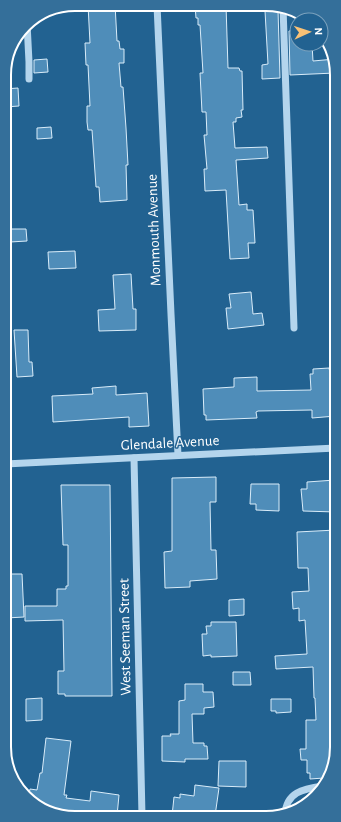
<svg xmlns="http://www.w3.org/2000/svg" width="341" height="822" font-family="'Alegreya Sans',sans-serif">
	<rect width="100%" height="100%" fill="#226291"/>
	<g fill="#4f8db9" stroke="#d9ecf9">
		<path d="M 115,4 L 117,41 L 119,41 L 120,49 L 124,49 L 124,63 L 119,63 L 121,87 L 123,87 L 126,128 L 128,165 L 126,165 L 127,200 L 100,202 L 99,187 L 96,187 L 92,130 L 88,130 L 87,122 L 87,106 L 90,106 L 88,65 L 86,65 L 85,43 L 90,43 L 88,5 Z"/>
		<path d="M 195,5 L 226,5 L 228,68 L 239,68 L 240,71 L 242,71 L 243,110 L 241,110 L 242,117 L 236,118 L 236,122 L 233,122 L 235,148 L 267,147 L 268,158 L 236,160 L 239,205 L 247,204 L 247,210 L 253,210 L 255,243 L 248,243 L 249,258 L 230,259 L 226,190 L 205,191 L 204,169 L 207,169 L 204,135 L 207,135 L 206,112 L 202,112 L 200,73 L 203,73 L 200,25 L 198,25 L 198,18 L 196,18 Z"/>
		<path d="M 278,10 L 280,78 L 262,79 L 262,65 L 268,64 L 265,11 Z"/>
		<path d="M 297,30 L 297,44 L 312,44 L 313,61 L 335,59 L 335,73 L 290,75 L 289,31 Z"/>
		<path d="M 47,59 L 48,72 L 34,73 L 34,60 Z"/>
		<path d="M 18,88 L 19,106 L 5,107 L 4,89 Z"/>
		<path d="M 51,127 L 52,138 L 37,139 L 37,128 Z"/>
		<path d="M 9,229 L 26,229 L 27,241 L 10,242 Z"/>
		<path d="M 75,251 L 76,268 L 49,269 L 48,252 Z"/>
		<path d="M 131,274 L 133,309 L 136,309 L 136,330 L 99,331 L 98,310 L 115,309 L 113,275 Z"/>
		<path d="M 251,292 L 253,314 L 262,313 L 264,325 L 228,329 L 226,308 L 231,308 L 229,294 Z"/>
		<path d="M 14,330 L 28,330 L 29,362 L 32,362 L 33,376 L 17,377 Z"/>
		<path d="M 329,368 L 330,373 L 336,373 L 336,416 L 312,418 L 312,410 L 258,411 L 256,412 L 257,418 L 206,420 L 206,415 L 204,415 L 203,389 L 234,387 L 234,378 L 257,377 L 257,391 L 311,390 L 310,374 L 313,374 L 313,369 Z"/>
		<path d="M 116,386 L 116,395 L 147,393 L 149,426 L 129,427 L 129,417 L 53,422 L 52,396 L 93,394 L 92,388 Z"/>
		<path d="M 216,477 L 216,502 L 210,502 L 211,550 L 216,550 L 217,579 L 190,581 L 190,587 L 165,588 L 164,552 L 172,551 L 172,478 Z"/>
		<path d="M 335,480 L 336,512 L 303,511 L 301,489 L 307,489 L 307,482 Z"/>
		<path d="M 251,484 L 279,484 L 279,511 L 256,510 L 256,504 L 250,504 Z"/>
		<path d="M 61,485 L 110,485 L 112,696 L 65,696 L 65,694 L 58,694 L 58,671 L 64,671 L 63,620 L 25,621 L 25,606 L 57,606 L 57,589 L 66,589 L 66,586 L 68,586 L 68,545 L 63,545 Z"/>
		<path d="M 336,530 L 336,643 L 335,643 L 337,675 L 337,752 L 328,773 L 324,773 L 324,778 L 310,779 L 310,773 L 307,773 L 307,760 L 301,760 L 300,749 L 306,749 L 306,720 L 316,720 L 315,698 L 314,698 L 313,667 L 276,669 L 275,656 L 307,654 L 305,620 L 299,621 L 299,608 L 293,609 L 292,592 L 309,591 L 308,568 L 298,568 L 297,532 Z"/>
		<path d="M 8,574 L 22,574 L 24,617 L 6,618 L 6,606 L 9,606 Z"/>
		<path d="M 244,599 L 244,615 L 229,616 L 229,600 Z"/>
		<path d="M 211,622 L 236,622 L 237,656 L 211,657 L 211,655 L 203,656 L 202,634 L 207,634 L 206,626 L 211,626 Z"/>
		<path d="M 233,672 L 250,672 L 251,685 L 233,685 Z"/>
		<path d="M 185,684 L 203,684 L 203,692 L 213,692 L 214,707 L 204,708 L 204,714 L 192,714 L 193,743 L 204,743 L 204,746 L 207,746 L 208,759 L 185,759 L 185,762 L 162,761 L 162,736 L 171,736 L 170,734 L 179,734 L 179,701 L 185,700 Z"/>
		<path d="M 42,698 L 42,720 L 26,721 L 26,699 Z"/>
		<path d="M 271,699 L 291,699 L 291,712 L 276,713 L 276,711 L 271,711 Z"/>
		<path d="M 46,738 L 71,741 L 64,795 L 67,795 L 66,798 L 90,801 L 91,791 L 119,795 L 117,816 L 84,817 L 62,814 L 61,817 L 28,799 L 30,789 L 37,790 L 40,773 L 42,773 Z"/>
		<path d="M 219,761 L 246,761 L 246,787 L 218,786 Z"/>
		<path d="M 195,785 L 219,788 L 215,816 L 172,816 L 174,797 L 180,798 L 180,794 L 194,796 Z"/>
	</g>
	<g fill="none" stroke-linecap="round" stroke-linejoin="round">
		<g stroke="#b4d5ed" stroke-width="7">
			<path d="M 157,5 L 171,314 L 178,455"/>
			<path d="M 283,7 L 294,328"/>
			<path d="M 27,23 L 29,62 L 29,79"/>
			<path d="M 134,458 L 142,816"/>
			<path d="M 5,464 L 336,448"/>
			<path d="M 285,815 C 286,792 303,789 323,786"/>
		</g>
	</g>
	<g text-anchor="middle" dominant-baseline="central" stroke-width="3" stroke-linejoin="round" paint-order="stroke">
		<g font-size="15" fill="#fff" stroke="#226291">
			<text transform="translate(154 230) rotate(-92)">Monmouth Avenue</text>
			<text transform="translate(170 443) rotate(-3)">Glendale Avenue</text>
			<text transform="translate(125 637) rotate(-91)">West Seeman Street</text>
		</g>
	</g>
	<path d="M0 0H341V822H0ZM75 11H266A64 64 0 0 1 330 75V747A64 64 0 0 1 266 811H75A64 64 0 0 1 11 747V75A64 64 0 0 1 75 11Z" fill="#346f9a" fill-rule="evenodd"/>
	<path fill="none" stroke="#fff" stroke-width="2" d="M75 11H266A64 64 0 0 1 330 75V747A64 64 0 0 1 266 811H75A64 64 0 0 1 11 747V75A64 64 0 0 1 75 11Z"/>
	<g transform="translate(309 32) rotate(87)"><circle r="19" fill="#226291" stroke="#7aa1bd"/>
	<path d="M0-3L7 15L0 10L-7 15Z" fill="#f8c176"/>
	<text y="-6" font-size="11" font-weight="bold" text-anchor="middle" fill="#ffffff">N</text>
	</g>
</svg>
